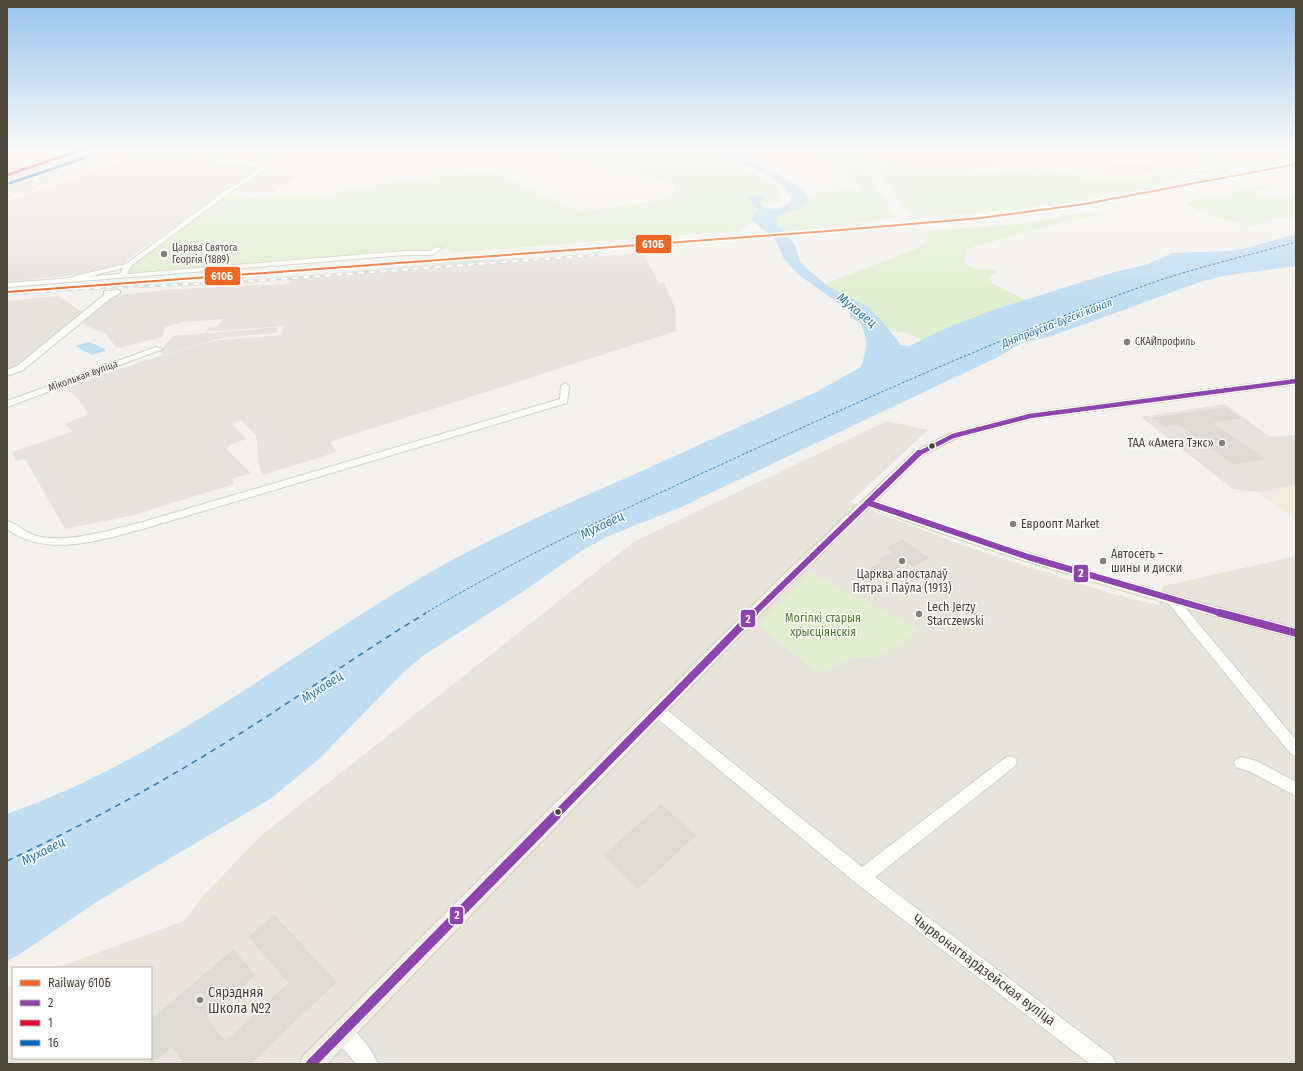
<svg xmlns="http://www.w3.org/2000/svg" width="1303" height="1071" font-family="'Fira Sans Condensed',sans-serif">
	<rect width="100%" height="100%" fill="#f4f2ee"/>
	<g fill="#e7e4dc">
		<path d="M 7,150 L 309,150 L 281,165 L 275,165 L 142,153 L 130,154 L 7,199 Z"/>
		<path d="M 1146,163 L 1166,171 L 1115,175 L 1092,167 Z"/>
		<path d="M 58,296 L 84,313 L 52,339 L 7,301 Z"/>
		<path d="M 887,421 L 928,430 L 850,502 L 970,548 L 1113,594 L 1159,605 L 1163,586 L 1296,556 L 1296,1064 L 7,1064 L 7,987 L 13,984 L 13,1058 L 151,1058 L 151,968 L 57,968 L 184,921 L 205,894 L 263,834 L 635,541 Z"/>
	</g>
	<path fill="#f3ebdf" d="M 1296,485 L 1296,520 L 1258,492 Z"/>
	<g fill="#e6e2de">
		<path d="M 832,150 L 1051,150 L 1057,153 L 1031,156 L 1044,162 L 946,171 L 904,172 L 850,152 Z"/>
		<path d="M 1075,150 L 1179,150 L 1183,153 L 1097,158 Z"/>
		<path d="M 138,155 L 261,167 L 247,176 L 226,186 L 230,187 L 128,259 L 125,263 L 81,274 L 7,282 L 7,201 Z"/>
		<path d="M 258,175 L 295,176 L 274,192 L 234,191 Z"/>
		<path d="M 643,253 L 659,283 L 664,282 L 675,308 L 676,331 L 330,442 L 337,452 L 263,475 L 259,465 L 256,435 L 241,420 L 232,424 L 246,439 L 229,445 L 227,450 L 251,473 L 232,479 L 234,484 L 134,515 L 65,529 L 25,459 L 16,461 L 12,452 L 73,431 L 65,424 L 89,414 L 79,401 L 85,398 L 79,400 L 66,388 L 140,362 L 213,341 L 281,335 L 284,326 L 206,332 L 208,328 L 217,327 L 223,319 L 182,322 L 165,327 L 162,337 L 117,348 L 106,334 L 80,323 L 100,308 L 112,296 L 174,289 L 288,284 L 290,277 L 431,264 L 436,262 L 524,258 L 527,262 Z"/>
		<path d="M 7,301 L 52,339 L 18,365 L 7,370 Z"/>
		<path d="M 1225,404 L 1270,437 L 1296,435 L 1296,485 L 1258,492 L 1233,489 L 1141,417 Z"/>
		<path d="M 766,632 L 817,674 L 852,658 L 874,658 L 980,722 L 975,730 L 1008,750 L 942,803 L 894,765 L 824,827 L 679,717 L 716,676 L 733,665 L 755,637 L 760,639 Z"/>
	</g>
	<path fill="#eae5da" d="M 263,834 L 267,842 L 390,954 L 360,987 L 279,1064 L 7,1064 L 7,987 L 13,984 L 13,1058 L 151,1058 L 151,968 L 57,968 L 184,921 L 205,894 Z"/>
	<g fill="#e1eecf">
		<path d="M 547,150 L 695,150 L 722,158 L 776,186 L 780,192 L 780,202 L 773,204 L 760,202 L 761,194 L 752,196 L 758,211 L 754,214 L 753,221 L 738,231 L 457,252 L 450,252 L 449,249 L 435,249 L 126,274 L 127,269 L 229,193 C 238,193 243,198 251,198 L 329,194 L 413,179 L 490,171 L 581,212 L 660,200 L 670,197 L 675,190 L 674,184 L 667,181 L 617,167 L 584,155 Z"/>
		<path d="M 816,150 L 841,150 L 857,154 L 896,218 C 857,222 821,228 782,232 L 776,223 L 778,216 L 808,197 L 806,193 L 860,190 L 859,185 L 842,177 L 848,170 L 849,166 Z"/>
		<path d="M 1296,153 L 1296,162 L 1208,179 L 1215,174 L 1218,168 L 1275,163 Z"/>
		<path d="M 870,159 L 908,175 L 1039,170 L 1072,173 L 1082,178 L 1123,179 L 1178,174 L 1184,175 L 1158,187 L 1076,201 L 1013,210 L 912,218 Z"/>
		<path d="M 1262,185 L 1273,186 L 1254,193 L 1296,199 L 1296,217 L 1278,217 L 1252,226 L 1226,220 L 1197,210 L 1188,205 L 1188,203 L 1198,200 Z"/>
		<path d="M 1089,212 L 1102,215 L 1066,221 L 966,249 L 964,261 C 970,271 986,269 996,270 L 998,272 L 988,277 L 993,284 L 1027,300 L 968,319 L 923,340 L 906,333 L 891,331 L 868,307 L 825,284 L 918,248 L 928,239 L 927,231 L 1020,224 Z"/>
		<path d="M 810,573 L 920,630 L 874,658 L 852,658 L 817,674 L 759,625 Z"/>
	</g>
	<g fill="#e6e3df">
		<path d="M 1058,154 L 1079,163 L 1064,164 L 1044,155 Z"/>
		<path d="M 278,327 L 276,333 L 221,338 L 163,355 L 160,351 L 173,336 Z"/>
		<path d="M 676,737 L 684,742 L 639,778 L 625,763 L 653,741 L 659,744 Z"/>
	</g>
	<g fill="#c0ddf1">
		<path d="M 695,150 C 699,150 703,149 707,150 C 725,152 815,180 807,203 L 799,209 L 778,216 L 776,223 L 795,245 L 800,261 L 805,267 L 828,286 L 868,307 L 883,322 L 901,345 L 909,346 L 916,343 L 949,327 L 990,311 L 1111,273 L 1148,264 L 1172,253 L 1229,251 L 1247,248 L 1296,234 L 1296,266 L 1223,276 L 1200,282 L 1052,336 L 1022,343 L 998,357 L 679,508 L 606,537 L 583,550 L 521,593 L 424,655 L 405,671 L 319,759 L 270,799 L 98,901 L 20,954 L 7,961 L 7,814 C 161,760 289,654 429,573 C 498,533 572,502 644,470 C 701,444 758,418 816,392 L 861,367 C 867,348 869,341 860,322 L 851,318 L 849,313 L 851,312 L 799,275 L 784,259 L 775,239 L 753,221 L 753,217 L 758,210 L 750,202 L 749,198 L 754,195 L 763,195 L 764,197 L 760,202 L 762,206 C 771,211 784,209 791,201 C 785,172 721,157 695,150 Z"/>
		<path d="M 90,342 L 105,349 L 105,351 L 92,355 L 75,346 Z"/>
	</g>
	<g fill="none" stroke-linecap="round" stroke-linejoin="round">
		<path stroke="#2e7ab2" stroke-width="1" stroke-dasharray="2.5 2" stroke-linecap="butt" d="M 424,614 C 527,552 636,504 744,454 C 878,393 1011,333 1149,284 C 1197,267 1247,256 1296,242"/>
		<path stroke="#2e7ab2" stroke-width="1.5" stroke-dasharray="6 5" stroke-linecap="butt" d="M 7,861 C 88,823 165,781 241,733 C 303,694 363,651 426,613"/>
	</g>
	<g fill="#dedbd6" stroke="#dcd9d4">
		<path d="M 1226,408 L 1240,418 L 1211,422 L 1264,459 L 1233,464 L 1179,424 L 1164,426 L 1153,418 Z"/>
		<path d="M 902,540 L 928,558 L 913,566 L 907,562 L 893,570 L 890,568 L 870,579 L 862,573 L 883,562 L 879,560 L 894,552 L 888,548 Z"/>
		<path d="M 661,805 L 695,835 L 638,889 L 604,855 Z"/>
		<path d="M 274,915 L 336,982 L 250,1064 L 185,1064 L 172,1046 L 151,1064 L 151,1020 L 233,950 L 255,975 L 206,1018 L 225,1042 L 289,983 L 249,937 Z"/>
	</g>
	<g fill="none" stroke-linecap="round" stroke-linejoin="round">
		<g stroke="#d2d0cb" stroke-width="2">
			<g id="minor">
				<path d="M 99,150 L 116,150 L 241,161 L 267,150 L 273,150 L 247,162 L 263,165 L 266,169 L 232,191 L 131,266 L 127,274 L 405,251 L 430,251 L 436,247 L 441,248 L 432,255 L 405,255 L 7,287 L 7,283 L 71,278 L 75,276 L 126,264 L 228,189 L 261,168 L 242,164 ZM 123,268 L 120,274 L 87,277 Z"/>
				<path d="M 1290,150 L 1295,150 L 1276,160 L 1177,174 L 1174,172 L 1275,158 Z"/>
				<path d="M 118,290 L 120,291 L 120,293 L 111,298 L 23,370 L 7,376 L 7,370 L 17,366 L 104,295 L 104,291 Z"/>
				<path d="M 156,347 L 163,349 L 7,407 L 7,401 Z"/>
				<path d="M 565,383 L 569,386 L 567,403 L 153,526 C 108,538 48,560 7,529 L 7,521 C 17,523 25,533 37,536 C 69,544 114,529 146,521 L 560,399 L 561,386 Z"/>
				<path d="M 1173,597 L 1177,598 L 1296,740 L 1296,756 L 1291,754 L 1169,604 L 1167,601 L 1169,598 Z"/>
				<path d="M 657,705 L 662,706 L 862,867 L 1005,758 L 1010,756 L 1015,758 L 1017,762 L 1015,766 L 875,877 L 1113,1057 L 1116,1064 L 1090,1064 L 856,883 L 652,714 L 650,710 L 652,706 Z"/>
				<path d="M 1241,757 L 1257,761 L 1296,782 L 1296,796 L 1249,771 L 1236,767 L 1234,763 L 1236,759 Z"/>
				<path d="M 342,1023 C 358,1030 371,1048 378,1064 L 356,1064 C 349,1054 337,1044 332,1033 L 335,1026 Z"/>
			</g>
		</g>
		<g stroke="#d6cebb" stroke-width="2">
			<g id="major">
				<path d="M 76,150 L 84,150 L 7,177 L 7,173 Z"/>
				<path d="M 1296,378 L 1296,384 L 1030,419 L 957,438 L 923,455 L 876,501 C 1013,552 1154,591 1296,628 L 1296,638 C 1152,600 1009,560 869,507 L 789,585 L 327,1064 L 299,1064 L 303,1056 L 779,579 L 915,451 L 949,434 L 1030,413 Z"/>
			</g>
		</g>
		<use href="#minor" fill="#fdfdfc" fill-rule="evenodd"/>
		<use href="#major" fill="#f2efe6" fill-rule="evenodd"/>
		<g stroke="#dbdbda" stroke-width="2">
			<path id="rail-far1" d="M 1121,195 C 1146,191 1200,188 1213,165 L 1206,150"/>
		</g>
		<g stroke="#dbdbda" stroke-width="3">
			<path id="rail" d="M 7,294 L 114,287 L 227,283 L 597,255"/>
		</g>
		<use href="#rail-far1" stroke="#fff" stroke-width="1.5" stroke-dasharray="4.5" stroke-linecap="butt"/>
		<use href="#rail" stroke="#fff" stroke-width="2" stroke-dasharray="5.5" stroke-linecap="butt"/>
		<g stroke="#fff" stroke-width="7">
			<path id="bus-1-far3" d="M 918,454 L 953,436 L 1030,416 L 1296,381"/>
		</g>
		<g stroke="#fff" stroke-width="9">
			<g id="bus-1-far2">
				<path d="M 869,503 L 1028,557 L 1224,614"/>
				<path d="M 753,614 L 919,453"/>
			</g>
		</g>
		<g stroke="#fff" stroke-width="10">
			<g id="bus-1-far1">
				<path d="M 1220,613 L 1296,633"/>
				<path d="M 555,816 L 754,613"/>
			</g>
		</g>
		<g stroke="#fff" stroke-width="12">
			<path id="bus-1" d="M 311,1064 L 556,815"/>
		</g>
		<g stroke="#fff" stroke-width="4.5">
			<path id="bus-2" d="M 7,175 L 81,150"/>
		</g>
		<g stroke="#fff" stroke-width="4.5">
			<path id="bus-3" d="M 10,183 L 84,158"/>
		</g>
		<use href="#bus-1-far3" stroke="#8e44ad" stroke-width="4.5"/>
		<use href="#bus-1-far2" stroke="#8e44ad" stroke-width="6"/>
		<use href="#bus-1-far1" stroke="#8e44ad" stroke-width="8"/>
		<use href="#bus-1" stroke="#8e44ad" stroke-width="10"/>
		<use href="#bus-2" stroke="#e4002b" stroke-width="3"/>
		<use href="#bus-3" stroke="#0065bd" stroke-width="3"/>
		<g stroke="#fff" stroke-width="3">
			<path id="rail-1" d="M 1296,163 L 1296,165 L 1085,205 L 981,219 L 829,232 L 7,293 L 7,291 L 829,230 L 981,217 L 1085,203 Z"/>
		</g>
		<use href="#rail-1" fill="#f26522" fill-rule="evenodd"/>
	</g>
	<linearGradient id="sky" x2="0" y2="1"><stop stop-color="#98c4ec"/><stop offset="0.5" stop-color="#faf9f7"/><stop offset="1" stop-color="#faf9f7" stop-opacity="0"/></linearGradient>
	<rect width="1303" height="300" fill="url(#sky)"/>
	<g fill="#868178" stroke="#fff" stroke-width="1.5">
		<circle cx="164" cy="254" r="4"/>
		<circle cx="1127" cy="342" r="4"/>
		<circle cx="1222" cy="443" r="4"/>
		<circle cx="1013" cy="524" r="4"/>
		<circle cx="902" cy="561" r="4"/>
		<circle cx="1103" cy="561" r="4"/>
		<circle cx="919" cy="614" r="4"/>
		<circle cx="200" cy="1000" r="4"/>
	</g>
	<g fill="#4b4439" stroke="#fff" stroke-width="1.5">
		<circle cx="932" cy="446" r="3.5"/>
		<circle cx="558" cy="812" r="3.5"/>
	</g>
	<g text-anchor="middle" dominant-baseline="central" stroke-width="3" stroke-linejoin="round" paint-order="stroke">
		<g font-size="10" fill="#4b4439" stroke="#fff" text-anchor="start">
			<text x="172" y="248">Царква Святога<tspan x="172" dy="12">Георгія (1889)</tspan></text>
			<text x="1135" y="342">СКАЙпрофиль</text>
		</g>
		<g font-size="10" fill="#4b4439" stroke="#fff">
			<text transform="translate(83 376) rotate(-20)">Міколькая вуліца</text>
		</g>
		<g font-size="11" font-style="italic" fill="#2e7ab2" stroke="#fff">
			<text transform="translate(1057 323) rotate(-21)">Дняпроўска-Бугскі канал</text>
		</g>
		<g font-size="12" fill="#4b4439" stroke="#fff" text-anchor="start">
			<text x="1214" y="443" text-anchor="end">ТАА «Амега Тэкс»</text>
			<text x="1021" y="524">Евроопт Market</text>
			<text x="1111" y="554">Автосеть –<tspan x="1111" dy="14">шины и диски</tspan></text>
			<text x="902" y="574" text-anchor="middle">Царква апосталаў<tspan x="902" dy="14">Пятра і Паўла (1913)</tspan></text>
			<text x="927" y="607">Lech Jerzy<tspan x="927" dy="14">Starczewski</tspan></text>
		</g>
		<g font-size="12" fill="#4a7f2a" stroke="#fff">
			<text x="823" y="618">Могілкі старыя<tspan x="823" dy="14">хрысціянскія</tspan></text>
		</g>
		<g font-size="13" font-style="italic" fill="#2e7ab2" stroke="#fff">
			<text transform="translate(857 310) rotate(39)">Мухавец</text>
			<text transform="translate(602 525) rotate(-26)">Мухавец</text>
			<text transform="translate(322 687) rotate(-33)">Мухавец</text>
			<text transform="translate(43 851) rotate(-27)">Мухавец</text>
		</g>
		<g font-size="14" fill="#4b4439" stroke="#fff">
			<text transform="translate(984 970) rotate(37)">Чырвонагвардзейская вуліца</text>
		</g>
		<g font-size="14" fill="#4b4439" stroke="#fff" text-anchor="start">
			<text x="208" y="992">Сярэдняя<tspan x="208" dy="16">Школа №2</tspan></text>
		</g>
	</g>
	<g stroke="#fff" stroke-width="1.5">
		<rect x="635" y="234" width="37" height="20" rx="4" fill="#f26522"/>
		<rect x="204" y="266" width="37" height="20" rx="4" fill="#f26522"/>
		<rect x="1073" y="564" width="16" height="19" rx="4" fill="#8e44ad"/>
		<rect x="740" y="609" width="16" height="19" rx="4" fill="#8e44ad"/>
		<rect x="449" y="906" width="15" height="19" rx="4" fill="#8e44ad"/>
	</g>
	<g font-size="11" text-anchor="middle" font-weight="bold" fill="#fff">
		<text x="653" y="248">610Б</text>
		<text x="222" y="280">610Б</text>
		<text x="1081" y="577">2</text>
		<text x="748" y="623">2</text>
		<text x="457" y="919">2</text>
	</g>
	<rect width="1303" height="1071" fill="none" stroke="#4b4439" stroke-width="16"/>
	<rect x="12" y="967" width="140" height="92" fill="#ffffff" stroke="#b7b4b0"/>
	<rect x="20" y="980" width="20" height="6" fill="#f26522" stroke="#b7b4b0"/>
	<text x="48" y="987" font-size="12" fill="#4b4439">Railway 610Б</text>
	<rect x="20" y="1000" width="20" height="6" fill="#8e44ad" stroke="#b7b4b0"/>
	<text x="48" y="1007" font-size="12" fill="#4b4439">2</text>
	<rect x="20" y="1020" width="20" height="6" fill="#e4002b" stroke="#b7b4b0"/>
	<text x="48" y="1027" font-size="12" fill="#4b4439">1</text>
	<rect x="20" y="1040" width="20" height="6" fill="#0065bd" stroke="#b7b4b0"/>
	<text x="48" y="1047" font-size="12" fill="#4b4439">16</text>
</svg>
